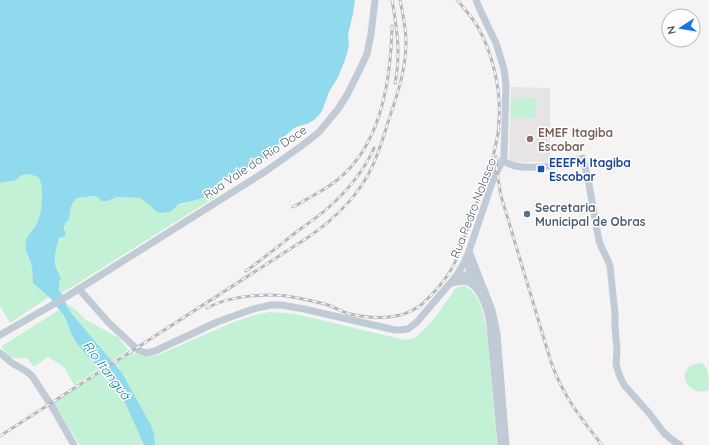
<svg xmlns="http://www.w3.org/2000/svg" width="709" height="445" font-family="Quicksand,sans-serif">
	<rect width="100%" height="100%" fill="#f5f3f3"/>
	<path fill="#e6e4e5" d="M 511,87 L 550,88 L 550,162 L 509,162 Z"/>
	<g fill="#c3f1d5">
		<path d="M 536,98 L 536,118 L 510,117 L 511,99 Z"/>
		<path d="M 27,174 C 31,175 36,174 39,177 C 45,184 42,212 39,220 C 37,224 34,226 32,230 C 31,232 26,251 26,254 C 27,258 31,263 32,268 C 33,273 32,278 33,283 L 49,297 L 10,323 L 0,306 L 0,183 C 6,180 9,182 14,180 C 19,178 22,175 27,174 Z"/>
		<path d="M 213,191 L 217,196 L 62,293 C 56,287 61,282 60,275 C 59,271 55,267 55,263 C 54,255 57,245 59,238 L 66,236 C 64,226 64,225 69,216 C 68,209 72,203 77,198 L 95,196 L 98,197 L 101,201 L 107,201 L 117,197 L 140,198 L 152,207 L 155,211 C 173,216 168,208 181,204 C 185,203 189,203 193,201 C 201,199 207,195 213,191 Z"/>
		<path d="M 461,286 C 479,286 485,319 487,333 L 497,445 L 155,445 L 154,434 L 151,425 L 128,384 L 122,373 L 114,364 L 132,352 C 140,356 149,357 158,355 L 236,321 L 252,316 L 269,312 L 286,313 L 300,315 L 405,340 C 409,339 411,339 414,338 C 428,330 446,302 455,289 Z"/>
		<path d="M 66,303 L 77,311 L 86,320 L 119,338 L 128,350 L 112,361 L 72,314 L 67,307 Z"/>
		<path d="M 59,310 C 66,319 69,330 75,340 C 82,351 92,359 99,369 L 74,385 L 64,367 L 48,357 L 35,366 L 33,366 L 27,358 L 14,358 L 6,355 L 2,346 Z"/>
		<path d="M 701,363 C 709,366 709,380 709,390 C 693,397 677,379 689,367 C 692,364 697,364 701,363 Z"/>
		<path d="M 101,372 C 107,381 115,388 121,396 C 131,409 137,430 144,445 L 80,445 L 53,402 Z"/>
	</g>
	<path fill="#90daee" d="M 0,0 L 355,0 L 353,14 L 348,34 L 349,46 L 345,60 L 338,77 L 329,92 L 322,111 L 318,116 L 314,120 L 309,123 L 294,128 L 284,137 L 276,148 L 271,153 L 257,163 L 233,175 L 225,178 L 218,183 L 213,191 L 202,198 L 193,201 L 179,204 L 170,212 L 160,213 L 155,211 L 152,207 L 140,198 L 117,197 L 107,201 L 101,201 L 98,197 L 95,196 L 77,198 C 69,207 70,209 69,220 L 66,222 L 64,227 L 66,236 L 59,238 C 57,245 54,256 55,264 C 56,269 60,274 61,279 L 59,282 L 59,290 L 63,295 L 67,307 L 72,314 L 122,373 L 151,425 L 154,434 L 155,445 L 144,445 L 129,411 L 122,397 L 109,382 L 94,362 L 88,357 L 76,342 L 72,335 L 64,316 L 49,297 L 33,283 C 32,278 33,273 32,268 C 30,258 24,253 26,242 C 28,232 36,228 38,221 C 41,213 42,205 42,197 C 42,188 43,176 32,175 C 29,174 26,174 23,175 C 20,176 18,179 15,180 C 10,182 5,181 0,183 Z"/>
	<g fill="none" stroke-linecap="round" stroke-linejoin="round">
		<g stroke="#c1cbd6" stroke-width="7">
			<path d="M 503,161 C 507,163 511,165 515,166 C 537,170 561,165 583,158 L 588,179 L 599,241 C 602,250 607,257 610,266 L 615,314 L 615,326 L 617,351 L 616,364 L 619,374 L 622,381 L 625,386 L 649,413 L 664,433 L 671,439 L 680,445"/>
			<path d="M 469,251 L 481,282"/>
			<path d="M 466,258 L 472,279"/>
			<path d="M 457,275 L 471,275 L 479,281 L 483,287 L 492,310 L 497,334 L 506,445"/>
			<path d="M 451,283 C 457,282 465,280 470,283 C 482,289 489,314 490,326 L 501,445"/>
			<path d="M 79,289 L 108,322 L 138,350 L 146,353 L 155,351 L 217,322 L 253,309 L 271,305 L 281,305 L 304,309 L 395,330 L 400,330 L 408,329 L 417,322 L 457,275 L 464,263 L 469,251 L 493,180 L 504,157 L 506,85 L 504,69 L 496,43 L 481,12 L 476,0"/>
			<path d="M 0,335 L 66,297 L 266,171 L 300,147 L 318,133 L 325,125 L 338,109 L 347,95 L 360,69 L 367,54 L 371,34 L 375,0"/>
			<path d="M 0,353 L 12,363 L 26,371 L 32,376 L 53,408 L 74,445"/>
		</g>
		<g stroke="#b5b8bd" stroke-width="3">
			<g id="rail">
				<path d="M 392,0 C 397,28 401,55 395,83"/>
				<path d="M 457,0 C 465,9 473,18 479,29 C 490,50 497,76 499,99 C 500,111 499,122 498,133"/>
				<path d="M 496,157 L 497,173 L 501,196 L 551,362 C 563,396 580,417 602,445"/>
				<path d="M 293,207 C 310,197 330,188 344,174 C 382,139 391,75 392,26"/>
				<path d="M 246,271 C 264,258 281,244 299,230 C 309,223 319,216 328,208 C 347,191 364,171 374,148"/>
				<path d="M 207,308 C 230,295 272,292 298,298 C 308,300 318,302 328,305 C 336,308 342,312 350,314 C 372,319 400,320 418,307 C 425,303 430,296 436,290 C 444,281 451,272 456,260 L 492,162 L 499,129"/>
				<path d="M 0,436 L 307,238 C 335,219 359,196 373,165 C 379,151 384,136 388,122 C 397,96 406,70 406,42 C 406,28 403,14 400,0"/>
			</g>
		</g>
		<use href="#rail" stroke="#fff" stroke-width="1.5" stroke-dasharray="4.5" stroke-linecap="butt"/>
	</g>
	<circle fill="#8d6e63" stroke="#fff" stroke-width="1.5" cx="530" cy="139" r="4"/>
	<rect fill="#1a4fb4" stroke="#fff" stroke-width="1.5" x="537" y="165" width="8" height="8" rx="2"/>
	<circle fill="#5c6f8a" stroke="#fff" stroke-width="1.5" cx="527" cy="214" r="4"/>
	<g text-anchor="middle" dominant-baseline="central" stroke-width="3" stroke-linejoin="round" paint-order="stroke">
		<g font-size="12" font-weight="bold" fill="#785e54" stroke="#fff" text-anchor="start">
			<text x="538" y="132">EMEF Itagiba<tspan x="538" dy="14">Escobar</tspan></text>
		</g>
		<g font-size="12" fill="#4a5661" stroke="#fff">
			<text transform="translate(255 162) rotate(-34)">Rua Vale do Rio Doce</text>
			<text transform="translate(473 208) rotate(-69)">Rua Pedro Nolasco</text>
		</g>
		<g font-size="12" font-weight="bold" fill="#164399" stroke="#fff" text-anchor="start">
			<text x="549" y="162">EEEFM Itagiba<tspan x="549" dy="14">Escobar</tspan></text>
		</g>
		<g font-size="12" font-weight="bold" fill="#4e5e75" stroke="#fff" text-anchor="start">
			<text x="535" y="207">Secretaria<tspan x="535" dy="14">Municipal de Obras</tspan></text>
		</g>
		<g font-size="13" font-style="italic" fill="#0c7c9b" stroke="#fff">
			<text transform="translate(107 370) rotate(53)">Rio Itanguá</text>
		</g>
	</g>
	<g transform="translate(681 28) rotate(258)"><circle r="19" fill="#ffffff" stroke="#b7bbc0"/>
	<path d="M0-3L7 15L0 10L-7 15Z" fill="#1a73e8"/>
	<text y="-6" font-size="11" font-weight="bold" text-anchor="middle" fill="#4a5661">N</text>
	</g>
</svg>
